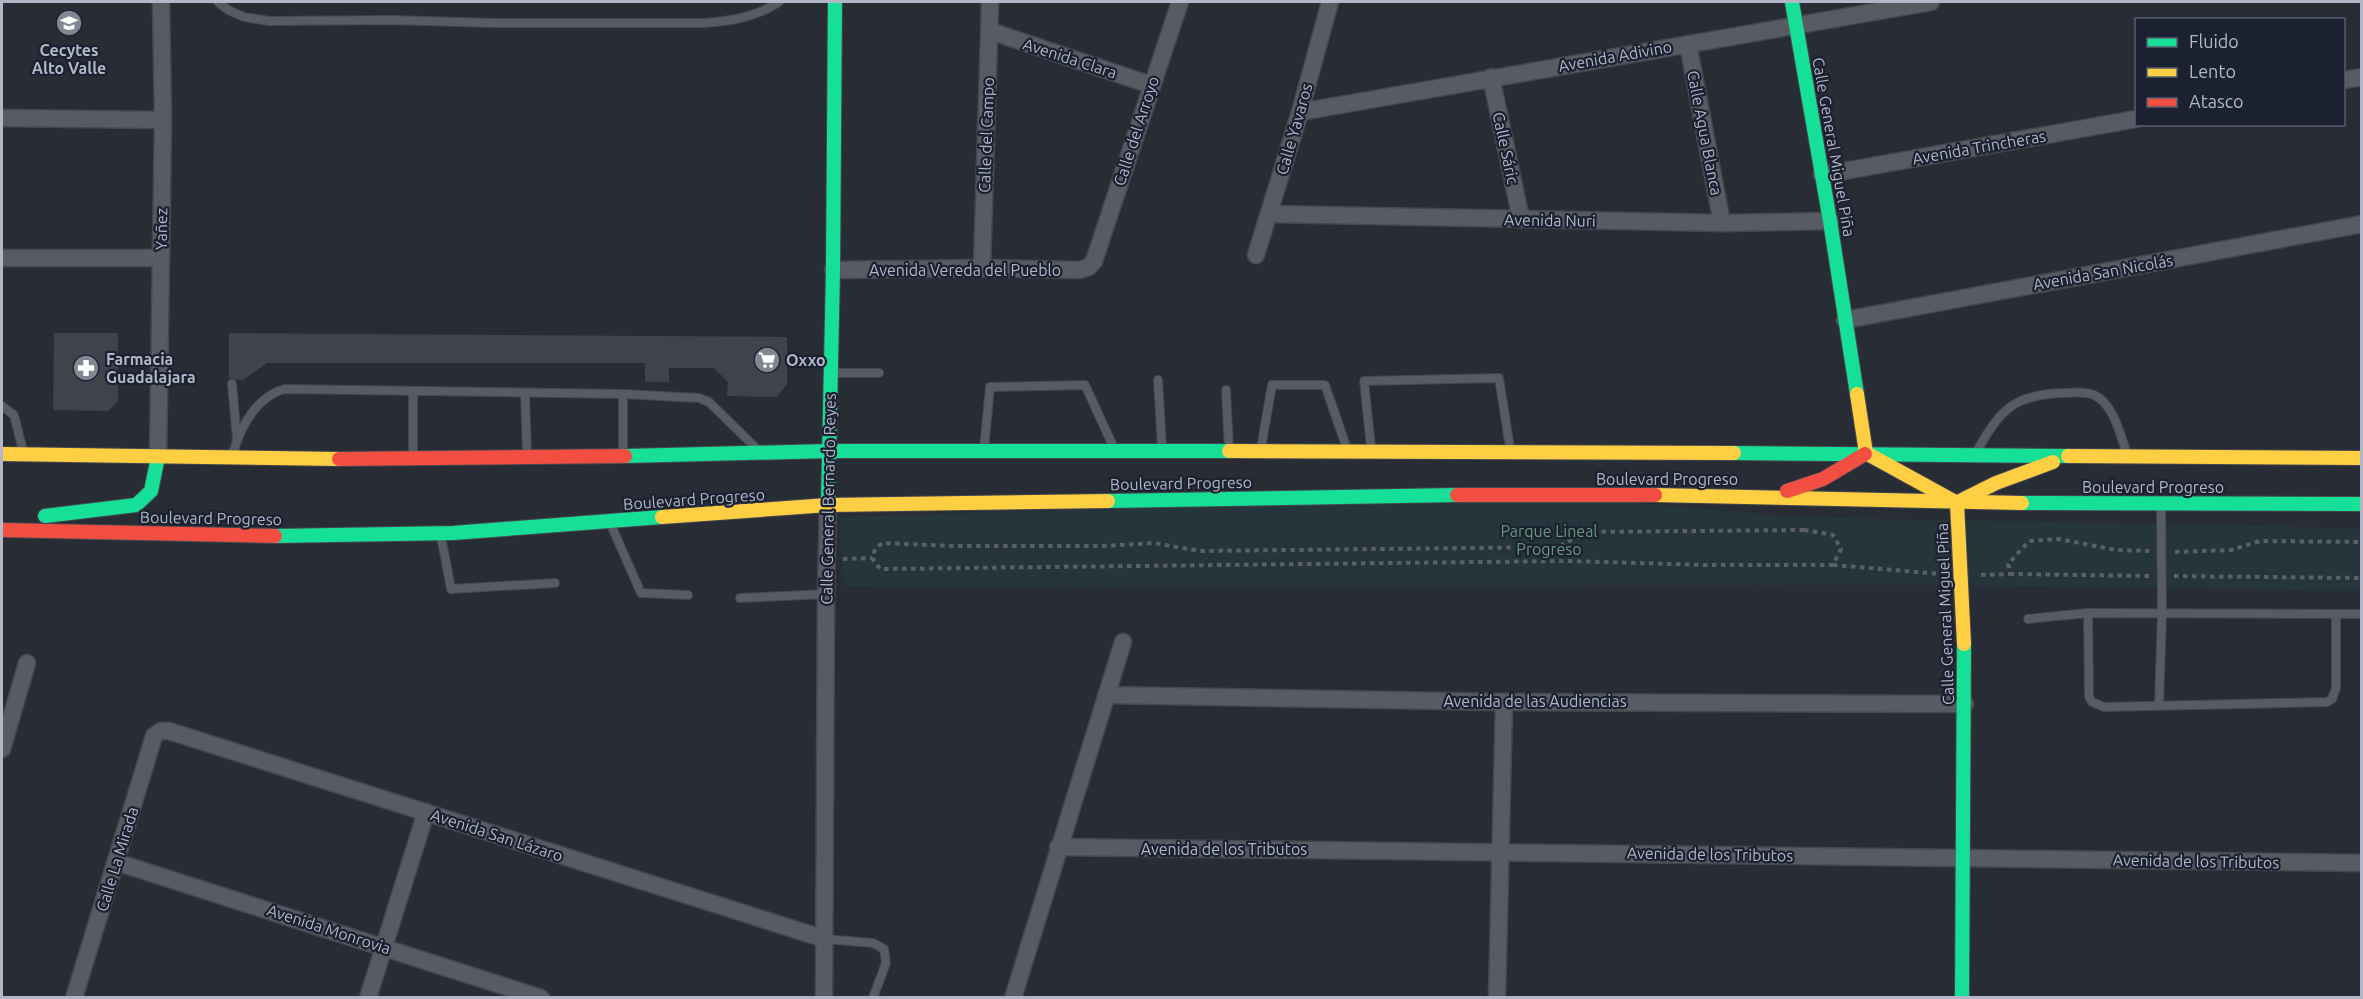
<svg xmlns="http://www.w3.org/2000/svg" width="2363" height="999" font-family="Ubuntu,sans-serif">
	<rect width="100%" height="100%" fill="#282c35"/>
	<path fill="#25353b" d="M 1551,495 L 1796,517 L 2361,528 L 2362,591 L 1956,585 L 844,586 L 838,517 Z"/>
	<g fill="#3f434c">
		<path d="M 54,333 L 118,333 L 118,402 L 108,411 L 53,410 Z"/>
		<path d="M 229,333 L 787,337 L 787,384 L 777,397 L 727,396 L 728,382 L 714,368 L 669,368 L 669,382 L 645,382 L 645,363 L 267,363 L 243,380 L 237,380 L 229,379 Z"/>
	</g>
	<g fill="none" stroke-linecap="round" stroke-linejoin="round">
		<g stroke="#44474e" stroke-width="10">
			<g id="lane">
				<path d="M 218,2 L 228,10 L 244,17 L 269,21 L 392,20 L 493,23 L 704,23 C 733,21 755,17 779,2"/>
				<path d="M 831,373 L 879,373"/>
				<path d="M 1158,380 L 1162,448"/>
				<path d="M 232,384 L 237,439"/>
				<path d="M 1226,390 L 1229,448"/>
				<path d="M 413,392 L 413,454"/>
				<path d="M 525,393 L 527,453"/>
				<path d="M 2,406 L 14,415 L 23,451"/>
				<path d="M 1371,447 L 1364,381 L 1499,378 L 1510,448"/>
				<path d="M 1261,448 L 1272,385 L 1325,385 L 1346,446"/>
				<path d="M 984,449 L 990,387 L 1085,385 L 1113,446"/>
				<path d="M 1978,449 C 2001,409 2014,395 2062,393 C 2071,393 2085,391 2094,395 C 2113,403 2120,434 2126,451"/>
				<path d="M 233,453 C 241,426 257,396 285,389 L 623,394 L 699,398 L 709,402 L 754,446"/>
				<path d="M 623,454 L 623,394"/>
				<path d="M 611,525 L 641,593 L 688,595"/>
				<path d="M 441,536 L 451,589 L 555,583"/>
				<path d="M 740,598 L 826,594"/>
				<path d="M 2336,615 L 2336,688 L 2332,699 L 2327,702 L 2104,707 L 2092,702 L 2089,697 L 2088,613 L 2362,614"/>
				<path d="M 2028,619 L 2088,613"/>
				<path d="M 2159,705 L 2162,613 L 2161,507"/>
				<path d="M 825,939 L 873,943 L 884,949 L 886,963 L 873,998"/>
			</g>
		</g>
		<g stroke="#44474e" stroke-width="19">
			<g id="street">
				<path d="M 990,31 L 1151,85"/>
				<path d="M 1688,44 L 1722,223"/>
				<path d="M 1491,77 L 1521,219"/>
				<path d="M 2344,80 L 2362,77"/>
				<path d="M 1300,112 L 1931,2"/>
				<path d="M 2,118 L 163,120"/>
				<path d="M 1822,175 L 2136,119"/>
				<path d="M 1269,214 L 1722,223 L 1830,221"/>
				<path d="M 1256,255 L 1300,112 L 1330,2"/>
				<path d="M 2,258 L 161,258"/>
				<path d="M 982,268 L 990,2"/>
				<path d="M 833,270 L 982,268 L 1079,270 L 1089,267 L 1094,261 L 1180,2"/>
				<path d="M 1845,320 L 2362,224"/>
				<path d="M 158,457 L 163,120 L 161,2"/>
				<path d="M 1106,695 L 1504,702 L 1965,704"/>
				<path d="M 2,749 L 27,663"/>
				<path d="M 1058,847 L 2362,863"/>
				<path d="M 116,862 L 541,998"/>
				<path d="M 74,998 L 154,736 L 161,731 L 169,731 L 825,939"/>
				<path d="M 368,998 L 426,812"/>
				<path d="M 824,998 L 826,594 L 828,505"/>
				<path d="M 1013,998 L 1123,642"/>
				<path d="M 1497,998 L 1504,702"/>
			</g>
		</g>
		<g stroke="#44474e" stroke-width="16">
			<g id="fast">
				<path d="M 1792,2 L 1830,221 L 1857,394"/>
				<path d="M 1734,453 L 2068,456"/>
				<path d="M 625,456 L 829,451 L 1229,451"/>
				<path d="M 1108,501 L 1457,495"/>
				<path d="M 2022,503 L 2362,504"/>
				<path d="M 828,505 L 833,270 L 835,2"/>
				<path d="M 45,516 L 136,505 L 151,491 L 158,457"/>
				<path d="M 275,536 L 453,533 L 662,517"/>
				<path d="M 1962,998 L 1964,644"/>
			</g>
		</g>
		<g stroke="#44474e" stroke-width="16">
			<g id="slow">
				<path d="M 1857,394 L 1866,453 L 1957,503 L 1964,644"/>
				<path d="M 1229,451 L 1734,453"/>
				<path d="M 2,454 L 339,459"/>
				<path d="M 2068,456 L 2362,458"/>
				<path d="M 1655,495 L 2022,503"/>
				<path d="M 1962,500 L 1996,483 L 2053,462"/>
				<path d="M 662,517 L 828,505 L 1108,501"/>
			</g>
		</g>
		<g stroke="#44474e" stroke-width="16">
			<g id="jam">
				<path d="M 339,459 L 625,456"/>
				<path d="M 1787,491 L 1823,479 L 1865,454"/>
				<path d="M 1457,495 L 1655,495"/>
				<path d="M 2,530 L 275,536"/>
			</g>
		</g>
		<g stroke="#5b5f67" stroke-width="4" stroke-dasharray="4.5 4.5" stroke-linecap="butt">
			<path d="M 1804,530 L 1833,535 L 1841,549 L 1833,565 L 1707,565 L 1565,561 L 880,569 L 872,558 L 875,549 L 882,543 L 952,546 L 1101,546 L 1154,543 L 1200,551 L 1558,547 L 1586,532 Z"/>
			<path d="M 2175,552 L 2231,550 L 2260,541 L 2362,542"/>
			<path d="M 843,559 L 872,558"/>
			<path d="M 1833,565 L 1941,574"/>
			<path d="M 1981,575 L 2011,574"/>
			<path d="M 2149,576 L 2011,574 L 2008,564 L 2029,541 L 2059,539 L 2116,550 L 2149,551"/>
			<path d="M 2174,576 L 2362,578"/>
		</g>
		<use href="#lane" stroke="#585b63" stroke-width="8"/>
		<use href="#street" stroke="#585b63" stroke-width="16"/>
		<use href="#fast" stroke="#16e098" stroke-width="14"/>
		<use href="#slow" stroke="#ffcf43" stroke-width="14"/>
		<use href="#jam" stroke="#f24e42" stroke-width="14"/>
	</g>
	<defs>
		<g id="school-disc" transform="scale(1.35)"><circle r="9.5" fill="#818694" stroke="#1b2130"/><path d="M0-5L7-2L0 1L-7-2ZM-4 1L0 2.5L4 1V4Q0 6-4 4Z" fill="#fff"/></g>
		<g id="supermarket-disc" transform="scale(1.35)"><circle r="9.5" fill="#818694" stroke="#1b2130"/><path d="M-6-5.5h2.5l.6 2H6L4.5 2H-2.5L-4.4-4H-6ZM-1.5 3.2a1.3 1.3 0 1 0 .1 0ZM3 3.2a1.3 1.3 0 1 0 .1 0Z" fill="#fff"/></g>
		<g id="pharmacy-disc" transform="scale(1.35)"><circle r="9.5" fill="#818694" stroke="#1b2130"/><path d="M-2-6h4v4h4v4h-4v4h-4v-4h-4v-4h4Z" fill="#fff"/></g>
	</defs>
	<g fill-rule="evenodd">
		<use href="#school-disc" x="69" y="23"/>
		<use href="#supermarket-disc" x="767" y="360"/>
		<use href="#pharmacy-disc" x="86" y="368"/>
	</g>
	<g text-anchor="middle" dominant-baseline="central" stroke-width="4.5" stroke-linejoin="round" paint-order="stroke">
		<g font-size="16" font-weight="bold" fill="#b1b7c7" stroke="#1b2130" text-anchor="start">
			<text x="69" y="50" text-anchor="middle">Cecytes<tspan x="69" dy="18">Alto Valle</tspan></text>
			<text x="106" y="359">Farmacia<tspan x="106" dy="18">Guadalajara</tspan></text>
			<text x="786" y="360">Oxxo</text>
		</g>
		<g font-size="16" fill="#b1b7c7" stroke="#1b2130">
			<text transform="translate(1615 56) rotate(-10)">Avenida Adivino</text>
			<text transform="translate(1070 58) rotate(18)">Avenida Clara</text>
			<text transform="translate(1294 129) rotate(-74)">Calle Yavaros</text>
			<text transform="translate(1136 131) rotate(-72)">Calle del Arroyo</text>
			<text transform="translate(1705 133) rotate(79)">Calle Agua Blanca</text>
			<text transform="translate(986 135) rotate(-88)">Calle del Campo</text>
			<text transform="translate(1834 147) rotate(80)">Calle General Miguel Piña</text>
			<text transform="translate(1979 147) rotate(-10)">Avenida Trincheras</text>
			<text transform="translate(1506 148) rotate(78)">Calle Sáric</text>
			<text transform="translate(1550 220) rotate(1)">Avenida Nuri</text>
			<text transform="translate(161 229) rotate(-89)">Yañez</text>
			<text x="965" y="270">Avenida Vereda del Pueblo</text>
			<text transform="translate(2103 272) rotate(-10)">Avenida San Nicolás</text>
			<text x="1667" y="479">Boulevard Progreso</text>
			<text transform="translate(1181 483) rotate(-1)">Boulevard Progreso</text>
			<text x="2153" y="487">Boulevard Progreso</text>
			<text transform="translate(694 499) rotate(-4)">Boulevard Progreso</text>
			<text transform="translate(828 499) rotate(-89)">Calle General Bernardo Reyes</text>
			<text transform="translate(211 518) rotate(1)">Boulevard Progreso</text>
			<text transform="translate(1945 614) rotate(-92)">Calle General Miguel Piña</text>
			<text x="1535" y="701">Avenida de las Audiencias</text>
			<text transform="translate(497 835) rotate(18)">Avenida San Lázaro</text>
			<text x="1224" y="849">Avenida de los Tributos</text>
			<text transform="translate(1710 854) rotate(1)">Avenida de los Tributos</text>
			<text transform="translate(117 859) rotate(-73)">Calle La Mirada</text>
			<text transform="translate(2196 861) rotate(1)">Avenida de los Tributos</text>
			<text transform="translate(329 929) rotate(18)">Avenida Monrovia</text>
		</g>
		<g font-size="16" fill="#68987a" stroke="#1b2130">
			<text x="1549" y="531">Parque Lineal<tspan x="1549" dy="18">Progreso</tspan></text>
		</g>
	</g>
	<rect width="2363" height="999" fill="none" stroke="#b1b7c7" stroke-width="6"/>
	<rect x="2135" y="18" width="210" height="108" fill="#1b2130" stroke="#575d6c" stroke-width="1.5"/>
	<rect x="2147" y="38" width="30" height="9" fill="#16e098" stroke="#575d6c" stroke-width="1.5"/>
	<text x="2189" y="48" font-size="18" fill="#b1b7c7">Fluido</text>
	<rect x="2147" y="68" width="30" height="9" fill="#ffcf43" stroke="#575d6c" stroke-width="1.5"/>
	<text x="2189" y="78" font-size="18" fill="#b1b7c7">Lento</text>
	<rect x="2147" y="98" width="30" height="9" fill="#f24e42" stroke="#575d6c" stroke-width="1.5"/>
	<text x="2189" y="108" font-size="18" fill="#b1b7c7">Atasco</text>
</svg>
